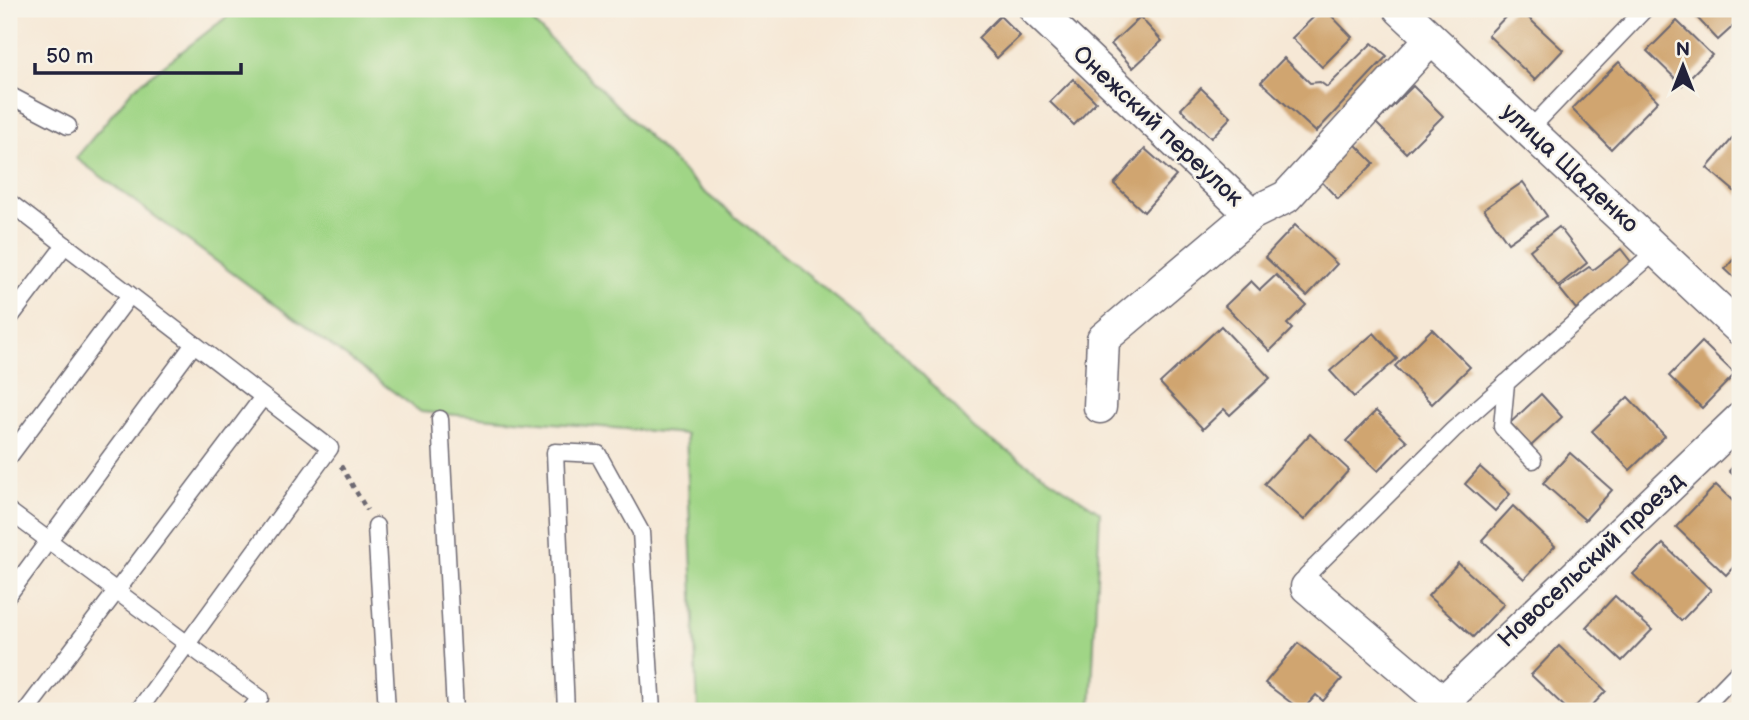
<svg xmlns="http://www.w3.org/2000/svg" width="1749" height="720" font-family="'Balsamiq Sans',sans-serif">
	<rect width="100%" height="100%" fill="#f7f3e8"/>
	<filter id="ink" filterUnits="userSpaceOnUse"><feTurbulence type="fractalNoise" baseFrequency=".0143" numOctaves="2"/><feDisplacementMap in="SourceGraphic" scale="14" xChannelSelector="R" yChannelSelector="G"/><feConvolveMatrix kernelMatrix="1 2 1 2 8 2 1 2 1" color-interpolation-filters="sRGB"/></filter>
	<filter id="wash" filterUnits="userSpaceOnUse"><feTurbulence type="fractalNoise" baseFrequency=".00686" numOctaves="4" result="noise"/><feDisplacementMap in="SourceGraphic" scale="28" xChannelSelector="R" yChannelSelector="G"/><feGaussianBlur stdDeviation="1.57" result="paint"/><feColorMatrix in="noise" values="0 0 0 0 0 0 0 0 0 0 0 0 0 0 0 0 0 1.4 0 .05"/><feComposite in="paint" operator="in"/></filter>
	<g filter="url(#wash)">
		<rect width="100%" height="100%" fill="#f6e8d6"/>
		<path fill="#a0d586" stroke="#617c60" stroke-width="2" d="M 237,9 L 520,9 L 703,191 L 891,342 L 977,431 L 1100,512 L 1091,711 L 698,711 L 686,434 L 421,412 L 76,158 L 133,89 Z"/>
		<g id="blocks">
			<g fill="#d0a56f">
				<path d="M 1322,9 L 1325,9 L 1352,37 L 1322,67 L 1292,38 Z"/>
				<path d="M 1513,9 L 1519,9 L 1563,50 L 1535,80 L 1488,35 Z"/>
				<path d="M 1689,9 L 1740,9 L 1740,20 L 1718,40 Z"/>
				<path d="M 1000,16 L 1020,36 L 997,58 L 978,38 Z"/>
				<path d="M 1140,17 L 1162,41 L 1133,68 L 1111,44 Z"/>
				<path d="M 1677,21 L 1712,55 L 1682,85 L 1647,51 Z"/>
				<path d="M 1372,43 L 1387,56 L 1316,132 L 1261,82 L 1284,58 L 1310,83 L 1320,82 L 1327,87 Z"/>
				<path d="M 1619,62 L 1658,101 L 1611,149 L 1572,109 Z"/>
				<path d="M 1073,79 L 1096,102 L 1074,125 L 1050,102 Z"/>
				<path d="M 1413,86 L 1443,116 L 1406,153 L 1376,123 Z"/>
				<path d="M 1201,88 L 1231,117 L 1211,138 L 1181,109 Z"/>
				<path d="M 1738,132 L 1740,133 L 1740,196 L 1707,168 Z"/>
				<path d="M 1352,141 L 1374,163 L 1338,199 L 1316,176 Z"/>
				<path d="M 1145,149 L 1176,176 L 1144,212 L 1114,184 Z"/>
				<path d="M 1523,182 L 1547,216 L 1508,243 L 1484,209 Z"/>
				<path d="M 1295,225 L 1337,264 L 1307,296 L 1265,257 Z"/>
				<path d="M 1559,227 L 1587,263 L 1558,286 L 1530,250 Z"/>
				<path d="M 1621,249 L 1632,263 L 1576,309 L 1559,288 L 1589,267 L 1593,270 Z"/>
				<path d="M 1740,252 L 1740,283 L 1725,269 Z"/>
				<path d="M 1276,275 L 1306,305 L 1287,324 L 1292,329 L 1270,351 L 1225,306 L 1251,281 L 1260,290 Z"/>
				<path d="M 1221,326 L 1270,378 L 1230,415 L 1224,409 L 1203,429 L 1160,383 Z"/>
				<path d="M 1432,329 L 1470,367 L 1432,404 L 1395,366 Z"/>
				<path d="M 1374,333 L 1397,359 L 1354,397 L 1330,371 Z"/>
				<path d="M 1702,342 L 1735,374 L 1702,408 L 1669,376 Z"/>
				<path d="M 1541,394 L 1562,417 L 1531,446 L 1510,423 Z"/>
				<path d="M 1628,397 L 1665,436 L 1630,470 L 1592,431 Z"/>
				<path d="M 1376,411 L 1407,441 L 1378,471 L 1346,441 Z"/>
				<path d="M 1310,434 L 1349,470 L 1304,520 L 1264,484 Z"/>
				<path d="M 1570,453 L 1612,490 L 1585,520 L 1543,483 Z"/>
				<path d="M 1740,460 L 1740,481 L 1729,471 Z"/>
				<path d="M 1480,467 L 1510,494 L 1495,511 L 1465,484 Z"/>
				<path d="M 1716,485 L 1740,508 L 1740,560 L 1726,575 L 1676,527 Z"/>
				<path d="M 1513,506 L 1555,546 L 1524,579 L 1482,540 Z"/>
				<path d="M 1663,544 L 1711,590 L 1681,621 L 1633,574 Z"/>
				<path d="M 1458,563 L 1504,604 L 1473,637 L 1428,596 Z"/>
				<path d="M 1615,596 L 1652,630 L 1622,661 L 1586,627 Z"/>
				<path d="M 1298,643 L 1342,679 L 1323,701 L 1316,695 L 1302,711 L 1265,683 Z"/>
				<path d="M 1559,646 L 1606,691 L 1587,711 L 1569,711 L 1531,675 Z"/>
			</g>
		</g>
	</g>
	<g filter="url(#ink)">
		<use href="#blocks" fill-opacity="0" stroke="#6c6771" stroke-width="2"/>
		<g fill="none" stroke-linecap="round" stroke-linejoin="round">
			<g stroke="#6c6771" stroke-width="19">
				<g id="service">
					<path d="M 9,95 L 68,126"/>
					<path d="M 1529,130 L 1645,9"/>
					<path d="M 9,202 L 330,448 L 138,711"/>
					<path d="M 9,319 L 65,245"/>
					<path d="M 1506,383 L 1502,427 L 1533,460"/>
					<path d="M 440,419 L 455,711"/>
					<path d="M 9,457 L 130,295"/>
					<path d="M 9,511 L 260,698 L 250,711"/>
					<path d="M 376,526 L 387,711"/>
					<path d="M 1307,587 L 1306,576 L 1453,430 L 1658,249"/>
					<path d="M 9,594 L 194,344"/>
					<path d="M 26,711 L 263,397"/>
					<path d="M 566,711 L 555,452 L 598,454 L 641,532 L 652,711"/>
					<path d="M 1700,711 L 1740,670"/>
				</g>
			</g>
			<g stroke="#6c6771" stroke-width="35">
				<g id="minor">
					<path d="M 1035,9 L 1251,214"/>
					<path d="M 1400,9 L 1740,329"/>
					<path d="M 1100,407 L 1103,339 L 1251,214 L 1286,197 L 1430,40"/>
					<path d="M 1307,587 L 1453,711"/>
					<path d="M 1434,711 L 1740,419"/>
				</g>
			</g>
			<path stroke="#6c6771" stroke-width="4.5" stroke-dasharray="5 5" stroke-linecap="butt" d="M 341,466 L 367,510"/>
			<use href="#service" stroke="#fff" stroke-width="16"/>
			<use href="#minor" stroke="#fff" stroke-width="32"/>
		</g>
	</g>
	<g text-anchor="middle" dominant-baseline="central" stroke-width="5" stroke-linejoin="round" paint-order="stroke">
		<g font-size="24" fill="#22223b" stroke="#f7f3e8">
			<text transform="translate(1158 126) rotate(43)">Онежский переулок</text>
			<text transform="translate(1570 168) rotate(43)">улица Щаденко</text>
			<text transform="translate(1591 560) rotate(-43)">Новосельский проезд</text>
		</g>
	</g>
	<rect width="1749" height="720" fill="none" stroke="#f7f3e8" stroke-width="35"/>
	<g transform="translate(1683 66)" stroke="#f7f3e8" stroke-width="5" paint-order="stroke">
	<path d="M0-5L12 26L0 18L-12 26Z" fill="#22223b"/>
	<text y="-10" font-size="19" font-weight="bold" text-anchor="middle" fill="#22223b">N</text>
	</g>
	<path d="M35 63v10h206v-10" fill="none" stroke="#22223b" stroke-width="3.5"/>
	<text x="46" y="63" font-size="21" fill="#22223b" stroke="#f7f3e8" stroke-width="5" paint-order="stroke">50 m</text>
</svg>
